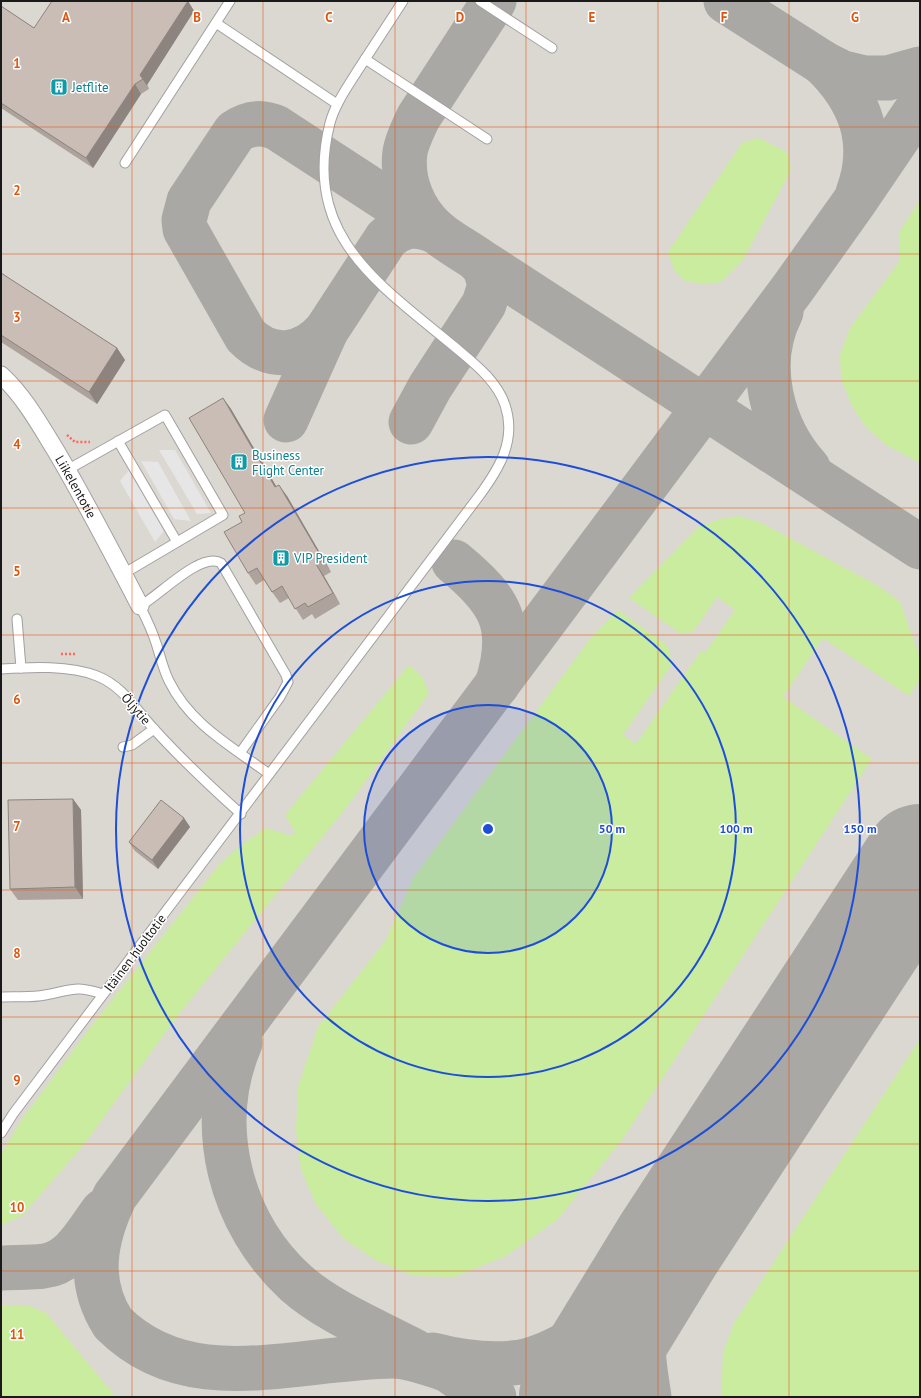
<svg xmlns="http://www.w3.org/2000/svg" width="921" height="1398" font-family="'PT Sans',sans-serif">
	<rect width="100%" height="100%" fill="#ede8df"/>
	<rect fill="#dbd8d1" x="1" y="1" width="919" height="1396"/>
	<g fill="#c9ec9f">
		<path d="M 759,138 L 788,153 L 791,170 L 743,260 L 721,282 L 703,284 L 685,281 L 674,270 L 668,252 L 742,143 Z"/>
		<path d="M 920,200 L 920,463 L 886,445 L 866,427 L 852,406 L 841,379 L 840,355 L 850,328 L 899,262 L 900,231 Z"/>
		<path d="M 739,516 L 762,523 L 880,587 L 900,602 L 920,658 L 920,679 L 909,696 L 823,638 L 783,697 L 872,759 L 622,1140 L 557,1220 L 506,1256 L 454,1277 L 414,1276 L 375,1260 L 343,1238 L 315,1203 L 301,1169 L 296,1130 L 298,1087 L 318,1027 L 386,940 L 413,878 L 590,639 L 618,610 L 668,646 L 672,664 L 623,735 L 636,744 L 701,651 L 705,653 L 735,610 L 717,597 L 693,632 L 680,633 L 629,598 L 698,527 L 720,519 Z"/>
		<path d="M 409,665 L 423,678 L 429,693 L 346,808 L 179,1014 L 85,1143 L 22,1216 L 1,1225 L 1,1155 L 20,1122 L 89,1029 L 219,865 L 240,846 L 266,828 L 292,836 L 295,832 L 285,815 Z"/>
		<path d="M 920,1039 L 920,1397 L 721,1397 L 723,1353 L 734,1323 Z"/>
		<path d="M 26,1305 L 46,1313 L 116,1397 L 1,1397 L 1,1306 Z"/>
	</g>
	<g fill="#e6e6e6">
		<path d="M 159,450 L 175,450 L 211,513 L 197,514 Z"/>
		<path d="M 141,461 L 158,462 L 191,521 L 174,519 Z"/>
		<path d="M 129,470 L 164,531 L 155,542 L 120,481 Z"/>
	</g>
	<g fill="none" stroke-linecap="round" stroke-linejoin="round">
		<g stroke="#aaa8a4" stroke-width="45">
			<path d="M 494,1 L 418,118 C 413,129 407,140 405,152 C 401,181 414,213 437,232 C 449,242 464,250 477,259 L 920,547"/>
			<path d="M 726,1 L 823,63 L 843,73 L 864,78 L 888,78 L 920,69"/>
			<path d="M 823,63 C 860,99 877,142 858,193"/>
			<path d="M 781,312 C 755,363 771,427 808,468"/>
			<path d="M 326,331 C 303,357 271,361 246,336 L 185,229 L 184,220 L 189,201 L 235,132 C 248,123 262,121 277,128 L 429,227"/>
			<path d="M 286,420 L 326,331 L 386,239 C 402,224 417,223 437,232"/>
			<path d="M 411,422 L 430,387 L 484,304 L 490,285 L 485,268 L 477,259"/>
			<path d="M 454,562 C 500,600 516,625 497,685"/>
			<path d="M 240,1043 C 205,1125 230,1223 296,1283 C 328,1311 370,1328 408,1348 C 421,1355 435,1362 448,1370 C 463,1380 477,1391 494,1397"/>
			<path d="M 1,1268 C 15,1267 30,1268 44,1266 C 72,1263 88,1231 103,1211"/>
			<path d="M 433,1355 C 460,1362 493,1366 521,1362 C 554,1356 602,1325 626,1302 C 641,1286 655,1263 668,1245"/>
			<path d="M 446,1369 C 430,1364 410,1356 393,1356 C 290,1358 188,1398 113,1323 C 86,1281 95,1238 115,1196 L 793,288 L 855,201 L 920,105"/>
			<path d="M 649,1397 C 646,1377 642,1356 643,1336 C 645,1313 653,1289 661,1267"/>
		</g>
		<path stroke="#aaa8a4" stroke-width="112" d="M 575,1397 L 668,1245 L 920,860"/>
		<g stroke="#a1a1a1" stroke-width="11">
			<g id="lane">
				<path d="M 480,1 L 552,48"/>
				<path d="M 216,23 L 337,104"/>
				<path d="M 365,59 L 487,139"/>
				<path d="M 125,163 L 230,1"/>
				<path d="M 118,441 L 177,542"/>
				<path d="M 67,470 L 165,415 L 223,515 L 123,574"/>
				<path d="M 17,619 L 21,668"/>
				<path d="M 1,669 C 30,667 70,665 97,676 C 123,686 136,710 154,729 C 181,759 211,787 241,814"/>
				<path d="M 123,747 L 132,745 L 154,729"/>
				<path d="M 240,753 L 280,697 L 288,682 L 286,675 L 221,563 C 201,551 159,596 140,606 C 146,618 152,630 156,643 C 160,655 163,669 169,681 C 190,724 231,746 269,774"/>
				<path d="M 1,997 C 15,996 31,998 45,995 C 73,990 74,985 103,994"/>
				<path d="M 1,1133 L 13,1114 L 479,496 C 499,469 517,440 505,405 C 497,381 475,364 456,348 C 381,285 301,237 330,123 C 335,104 348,86 358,70 C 373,47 388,24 403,1"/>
			</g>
		</g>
		<g stroke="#a1a1a1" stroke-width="19">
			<g id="street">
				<path id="s1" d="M 1,375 C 24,396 40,425 56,451 C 86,502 113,554 140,606"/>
			</g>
		</g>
		<g stroke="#ff675e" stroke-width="2.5" stroke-dasharray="2 2" stroke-linecap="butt">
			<path d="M 67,435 L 75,442 L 90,442"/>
			<path d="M 61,654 L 76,654"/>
		</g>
		<use href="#lane" stroke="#fff" stroke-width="9"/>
		<use href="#street" stroke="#fff" stroke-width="17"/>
	</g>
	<g fill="#ada39c">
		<path d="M 188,1 L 194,11 L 147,85 L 149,89 L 141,94 L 93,168 L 1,108 L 1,6 L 34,28 Z"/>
		<path d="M 1,273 L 117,348 L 125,360 L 97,404 L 1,342 Z"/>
		<path d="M 223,398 L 231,409 L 276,486 L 287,496 L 331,572 L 324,576 L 340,604 L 315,619 L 312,614 L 303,620 L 289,598 L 280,603 L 272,592 L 264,580 L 256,585 L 248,573 L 242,522 L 245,513 Z"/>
		<path d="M 73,799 L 81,810 L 83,899 L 18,900 L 10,889 Z"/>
		<path d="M 184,818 L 190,827 L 158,869 L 135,851 L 129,842 Z"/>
	</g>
	<g fill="#8d847f">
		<path d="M 188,1 L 194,11 L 147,85 L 149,89 L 140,75 Z"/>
		<path d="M 135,84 L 141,94 L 93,168 L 86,158 Z"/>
		<path d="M 117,348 L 125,360 L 97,404 L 89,392 Z"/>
		<path d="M 223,398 L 231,409 L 283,498 L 275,487 Z"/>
		<path d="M 279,485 L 287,496 L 331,572 L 323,560 Z"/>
		<path d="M 316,564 L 324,576 L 340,604 L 333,593 Z"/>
		<path d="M 73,799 L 81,810 L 83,899 L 75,887 Z"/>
		<path d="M 184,818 L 190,827 L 158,869 L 152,860 Z"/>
	</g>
	<g fill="#c9bdb5" stroke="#8d847f">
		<path d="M 52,1 L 188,1 L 140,75 L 143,79 L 135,84 L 86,158 L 1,103 L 1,6 L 34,28 Z"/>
		<path d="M 1,273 L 117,348 L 89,392 L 1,335 Z"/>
		<path d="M 223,398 L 275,487 L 279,485 L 323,560 L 316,564 L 333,593 L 308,607 L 305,603 L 295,609 L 282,586 L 272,592 L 257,568 L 248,573 L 224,532 L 242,522 L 239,516 L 245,513 L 189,418 Z"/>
		<path d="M 73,799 L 75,887 L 10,889 L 8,800 Z"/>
		<path d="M 161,800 L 184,818 L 152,860 L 129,842 Z"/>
	</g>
	<path fill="none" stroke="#de560d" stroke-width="1" stroke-opacity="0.55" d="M 132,1 L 132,1397M 263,1 L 263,1397M 395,1 L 395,1397M 526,1 L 526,1397M 658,1 L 658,1397M 789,1 L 789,1397M 1,127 L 920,127M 1,254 L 920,254M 1,381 L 920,381M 1,508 L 920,508M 1,635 L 920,635M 1,763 L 920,763M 1,890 L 920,890M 1,1017 L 920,1017M 1,1144 L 920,1144M 1,1271 L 920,1271"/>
	<circle cx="488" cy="829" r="124" fill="#1d4ed8" fill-opacity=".12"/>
	<g fill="none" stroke="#1d4ed8" stroke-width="2">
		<circle cx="488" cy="829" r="124"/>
		<circle cx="488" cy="829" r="248"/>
		<circle cx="488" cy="829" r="372"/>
	</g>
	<defs>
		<g id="building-square" transform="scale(0.9)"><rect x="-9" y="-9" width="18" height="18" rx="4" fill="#0f9aa8" stroke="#fff"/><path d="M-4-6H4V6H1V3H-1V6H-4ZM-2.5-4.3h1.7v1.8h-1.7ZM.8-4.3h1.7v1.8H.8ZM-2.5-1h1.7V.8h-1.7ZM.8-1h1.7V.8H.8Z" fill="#fff"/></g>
	</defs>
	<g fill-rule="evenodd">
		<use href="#building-square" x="59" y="87"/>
		<use href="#building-square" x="239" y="462"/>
		<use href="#building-square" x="281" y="558"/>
	</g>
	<g text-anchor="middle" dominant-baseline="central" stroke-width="3" stroke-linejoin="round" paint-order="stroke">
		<g font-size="13" fill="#0d838f" stroke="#fff" text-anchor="start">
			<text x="72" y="87">Jetflite</text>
			<text x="252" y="455">Business<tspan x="252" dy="15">Flight Center</tspan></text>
			<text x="294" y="558">VIP President</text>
		</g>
		<g font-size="13" fill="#1a1a1a" stroke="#fff">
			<text stroke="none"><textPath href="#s1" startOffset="135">Liikelentotie</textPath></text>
			<text transform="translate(136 709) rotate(49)">Öljytie</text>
			<text transform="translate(135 953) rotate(-53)">Itäinen huoltotie</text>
		</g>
	</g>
	<g font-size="13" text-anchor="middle" font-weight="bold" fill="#de560d" stroke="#fff" stroke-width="3" stroke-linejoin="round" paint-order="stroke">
		<text x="66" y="22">A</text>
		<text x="197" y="22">B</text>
		<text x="329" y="22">C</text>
		<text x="460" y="22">D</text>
		<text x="592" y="22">E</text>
		<text x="724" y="22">F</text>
		<text x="855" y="22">G</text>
		<text x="17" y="68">1</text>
		<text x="17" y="195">2</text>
		<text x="17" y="322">3</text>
		<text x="17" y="449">4</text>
		<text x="17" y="576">5</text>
		<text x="17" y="704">6</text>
		<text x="17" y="831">7</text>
		<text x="17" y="958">8</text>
		<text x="17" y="1085">9</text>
		<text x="17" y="1212">10</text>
		<text x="17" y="1339">11</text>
	</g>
	<circle cx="488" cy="829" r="6" fill="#1d4ed8" stroke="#fff" stroke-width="2"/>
	<g font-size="12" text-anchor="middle" font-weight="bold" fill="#1d4ed8" stroke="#fff" stroke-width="3" stroke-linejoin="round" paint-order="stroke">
		<text x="612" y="833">50 m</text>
		<text x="736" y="833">100 m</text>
		<text x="860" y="833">150 m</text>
	</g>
	<rect width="921" height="1398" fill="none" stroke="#1a1a1a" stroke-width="4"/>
</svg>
